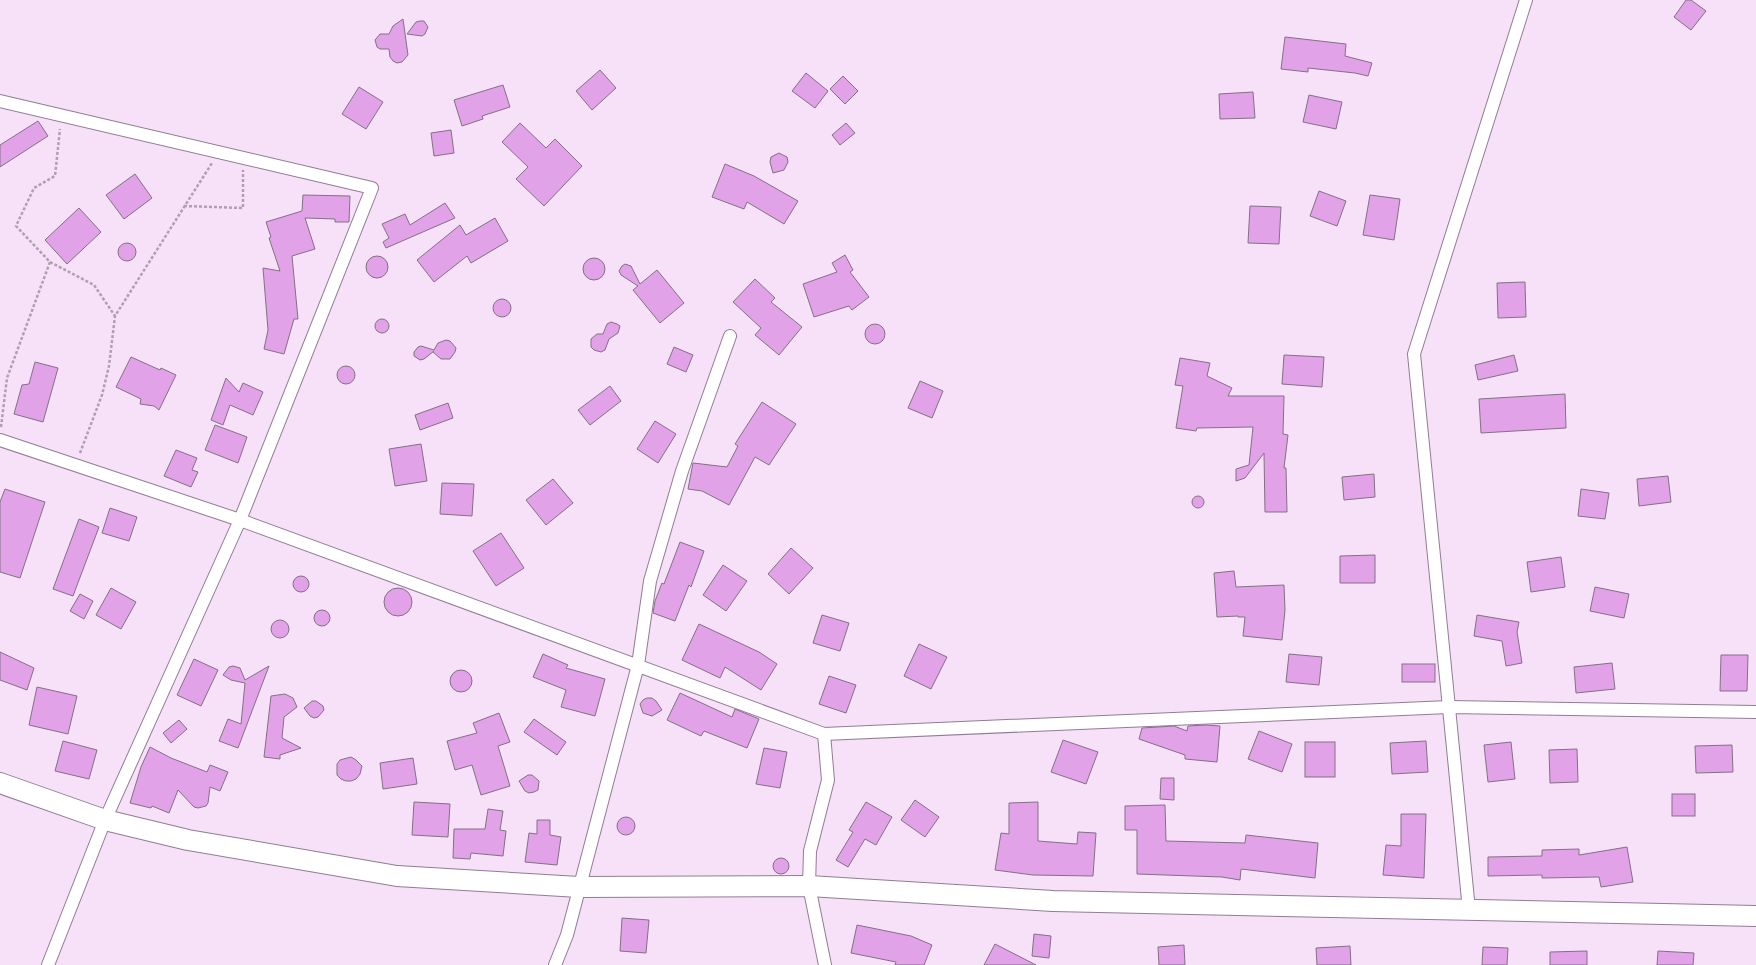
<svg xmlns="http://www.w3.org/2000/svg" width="1756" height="965" font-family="Bitter,serif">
	<rect width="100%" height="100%" fill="#f7e1f9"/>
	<g fill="#e1a2e8" stroke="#837085">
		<path d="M 1686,0 L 1691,0 L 1706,11 L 1691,30 L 1674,17 Z"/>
		<path d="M 403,19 L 408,55 L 402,62 L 397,63 L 393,61 L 390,57 L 389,49 L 380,49 L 377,47 L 375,40 L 380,34 L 389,34 L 393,26 Z"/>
		<path d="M 420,21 L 424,21 L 428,27 L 425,34 L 422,36 L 407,34 L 416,22 Z"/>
		<path d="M 1285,37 L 1346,44 L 1345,56 L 1372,63 L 1368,76 L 1355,73 L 1308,68 L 1308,72 L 1281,69 Z"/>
		<path d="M 600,70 L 616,88 L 592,110 L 576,91 Z"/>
		<path d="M 806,73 L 828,91 L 815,108 L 792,91 Z"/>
		<path d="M 843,76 L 858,91 L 845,104 L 830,89 Z"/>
		<path d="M 503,85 L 510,107 L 482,116 L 483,119 L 462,126 L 454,100 Z"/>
		<path d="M 359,87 L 383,102 L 366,129 L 342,114 Z"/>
		<path d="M 1253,92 L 1255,118 L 1220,119 L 1219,94 Z"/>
		<path d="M 1309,95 L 1342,102 L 1336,129 L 1303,122 Z"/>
		<path d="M 38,121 L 48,136 L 0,167 L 0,145 Z"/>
		<path d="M 520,123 L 546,148 L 555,139 L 582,166 L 544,206 L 516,179 L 528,167 L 502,142 Z"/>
		<path d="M 846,123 L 855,133 L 840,145 L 832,135 Z"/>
		<path d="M 451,130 L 454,153 L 434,156 L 431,133 Z"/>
		<path d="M 779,153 L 787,157 L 788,162 L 784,170 L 773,173 L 770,162 L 771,157 Z"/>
		<path d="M 725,164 L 754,176 L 798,201 L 784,224 L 747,202 L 744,209 L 712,197 Z"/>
		<path d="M 135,174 L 152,198 L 124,219 L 106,195 Z"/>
		<path d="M 1319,191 L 1346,201 L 1337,226 L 1310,216 Z"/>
		<path d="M 303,195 L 350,196 L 349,222 L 335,222 L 335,219 L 305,218 L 315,249 L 292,256 L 298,319 L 294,319 L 284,354 L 264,349 L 268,330 L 263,268 L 280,271 L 269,238 L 271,237 L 266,222 L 302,211 Z"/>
		<path d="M 1370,195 L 1400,199 L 1394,240 L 1363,235 Z"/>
		<path d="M 445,203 L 455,218 L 386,248 L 383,242 L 389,238 L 382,224 L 405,214 L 410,225 Z"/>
		<path d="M 1250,206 L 1281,207 L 1279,244 L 1248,243 Z"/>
		<path d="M 79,208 L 101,232 L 67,264 L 45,240 Z"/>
		<path d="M 495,218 L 508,241 L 471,263 L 467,256 L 434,282 L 417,260 L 460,225 L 466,235 Z"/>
		<circle cx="127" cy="252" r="9"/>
		<path d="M 845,255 L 853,270 L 850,272 L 869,297 L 852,310 L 849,306 L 814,317 L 803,284 L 837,272 L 832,263 Z"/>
		<circle cx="377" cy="267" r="11"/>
		<circle cx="594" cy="269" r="11"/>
		<path d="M 625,264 L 631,266 L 640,284 L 657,270 L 684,303 L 660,323 L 633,290 L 638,286 L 621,275 L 619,271 L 622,266 Z"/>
		<path d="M 755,279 L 775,298 L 771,302 L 802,327 L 779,355 L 755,335 L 761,328 L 733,302 Z"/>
		<path d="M 1525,282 L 1526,317 L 1498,318 L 1497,283 Z"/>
		<circle cx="502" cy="308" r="9"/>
		<circle cx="382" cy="326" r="7"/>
		<path d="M 611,322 L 617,324 L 620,326 L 618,333 L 609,339 L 605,350 L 601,352 L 594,350 L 591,347 L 591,339 L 597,334 L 603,334 L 607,324 Z"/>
		<circle cx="875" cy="334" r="10"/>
		<path d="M 446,340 L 450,341 L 456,348 L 455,352 L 450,359 L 441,359 L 433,352 L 434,351 L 424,359 L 420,360 L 414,356 L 414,352 L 418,347 L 421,346 L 434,350 L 438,343 Z"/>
		<path d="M 674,347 L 693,355 L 686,372 L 667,364 Z"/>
		<path d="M 1284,355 L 1324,357 L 1322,387 L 1282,384 Z"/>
		<path d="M 1514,355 L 1518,371 L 1478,380 L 1475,365 Z"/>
		<path d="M 131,357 L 160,370 L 161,368 L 176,375 L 159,410 L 154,406 L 140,404 L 141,399 L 116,387 Z"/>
		<path d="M 1180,358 L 1210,363 L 1207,376 L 1232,388 L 1228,396 L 1284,396 L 1283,434 L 1288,435 L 1284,468 L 1286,468 L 1287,512 L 1265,512 L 1264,453 L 1245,478 L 1236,481 L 1236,469 L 1249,465 L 1253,427 L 1197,428 L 1196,431 L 1176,428 L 1183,386 L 1175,385 Z"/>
		<path d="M 35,362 L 58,368 L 43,422 L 14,414 L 22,385 L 29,384 Z"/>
		<circle cx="346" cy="375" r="9"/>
		<path d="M 226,378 L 239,392 L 243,383 L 263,392 L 253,415 L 230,405 L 223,425 L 211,420 Z"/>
		<path d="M 920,381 L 943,391 L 932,418 L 908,408 Z"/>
		<path d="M 610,386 L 621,401 L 590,425 L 578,410 Z"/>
		<path d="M 1565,394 L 1566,428 L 1481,433 L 1479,399 Z"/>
		<path d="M 762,402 L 796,424 L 769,465 L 755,457 L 729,505 L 702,491 L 688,489 L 693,463 L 727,467 L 738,446 L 735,444 Z"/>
		<path d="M 448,403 L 453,418 L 420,430 L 415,415 Z"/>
		<path d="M 655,421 L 676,434 L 658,463 L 637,449 Z"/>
		<path d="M 215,425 L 247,437 L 238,463 L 205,450 Z"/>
		<path d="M 421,444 L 427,481 L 395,486 L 389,449 Z"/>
		<path d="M 176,450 L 197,458 L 192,470 L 198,472 L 191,487 L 164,476 Z"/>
		<path d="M 1374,474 L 1375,497 L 1344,500 L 1342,477 Z"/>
		<path d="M 1668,476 L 1671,502 L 1639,506 L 1637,479 Z"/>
		<path d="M 553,479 L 573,503 L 546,525 L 526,500 Z"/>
		<path d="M 442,483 L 474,484 L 472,516 L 440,514 Z"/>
		<path d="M 5,489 L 45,502 L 20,578 L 0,572 L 0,502 Z"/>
		<path d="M 1581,489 L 1609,493 L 1605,519 L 1578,516 Z"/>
		<circle cx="1198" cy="502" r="6"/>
		<path d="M 110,508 L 137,517 L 129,541 L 102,533 Z"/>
		<path d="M 79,519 L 99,527 L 73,596 L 53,589 Z"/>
		<path d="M 501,533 L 524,568 L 496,586 L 473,551 Z"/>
		<path d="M 680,542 L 704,551 L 691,587 L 689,585 L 675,621 L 653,613 L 655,601 L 662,583 L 664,584 Z"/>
		<path d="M 791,548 L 813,568 L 789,594 L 768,574 Z"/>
		<path d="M 1375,555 L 1375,583 L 1340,583 L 1340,556 Z"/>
		<path d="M 1561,557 L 1565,587 L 1531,592 L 1527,562 Z"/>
		<path d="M 723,565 L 747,581 L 726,611 L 703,595 Z"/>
		<path d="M 1234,571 L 1236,587 L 1284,585 L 1285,610 L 1282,640 L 1243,636 L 1245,617 L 1238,617 L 1238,616 L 1217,617 L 1214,573 Z"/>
		<circle cx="301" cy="584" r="8"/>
		<path d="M 1595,587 L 1629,594 L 1624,618 L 1590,611 Z"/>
		<circle cx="398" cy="602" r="14"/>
		<path d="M 111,588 L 136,602 L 121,629 L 96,615 Z"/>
		<path d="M 80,594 L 93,601 L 84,619 L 70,611 Z"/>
		<circle cx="322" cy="618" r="8"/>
		<path d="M 822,615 L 849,623 L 840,651 L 813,643 Z"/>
		<path d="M 1477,615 L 1519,622 L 1517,632 L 1522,663 L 1506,666 L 1502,641 L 1474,636 Z"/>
		<circle cx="280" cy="629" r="9"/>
		<path d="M 699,624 L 759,652 L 777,664 L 761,690 L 725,667 L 720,678 L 682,660 Z"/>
		<path d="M 919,644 L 947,657 L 931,689 L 904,676 Z"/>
		<path d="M 0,652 L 34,668 L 27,690 L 0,680 Z"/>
		<path d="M 543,654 L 568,665 L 566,668 L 605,679 L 595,716 L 561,707 L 566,690 L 533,677 Z"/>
		<path d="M 1289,654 L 1322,657 L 1319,685 L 1286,682 Z"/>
		<path d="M 1721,655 L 1748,655 L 1747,691 L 1720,691 Z"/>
		<path d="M 194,659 L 218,670 L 201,706 L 177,695 Z"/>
		<path d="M 1612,663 L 1615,689 L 1576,693 L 1574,667 Z"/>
		<rect x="1402" y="664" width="33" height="18"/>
		<path d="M 233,666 L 240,668 L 245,680 L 269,666 L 238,748 L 219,741 L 228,719 L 241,724 L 245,683 L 231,680 L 223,675 L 229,667 Z"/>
		<circle cx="461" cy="681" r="11"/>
		<path d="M 829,676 L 856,685 L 846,713 L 819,704 Z"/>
		<path d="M 37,687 L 77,696 L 68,734 L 29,725 Z"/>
		<path d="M 680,693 L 732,717 L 735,709 L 759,719 L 747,748 L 704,731 L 701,736 L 667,720 Z"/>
		<path d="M 285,694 L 293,698 L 297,707 L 284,717 L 282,738 L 301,748 L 280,755 L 280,759 L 264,757 L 271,696 Z"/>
		<path d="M 647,698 L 652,698 L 656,701 L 662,710 L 652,716 L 643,713 L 640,704 L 643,700 Z"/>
		<path d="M 312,701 L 316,701 L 323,706 L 324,710 L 318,717 L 314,718 L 310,716 L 304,708 Z"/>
		<path d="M 499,713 L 510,742 L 498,746 L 510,786 L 481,795 L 472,765 L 455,770 L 447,741 L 477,733 L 473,723 Z"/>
		<path d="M 534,719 L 566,742 L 557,755 L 524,732 Z"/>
		<path d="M 179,720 L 187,729 L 171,743 L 163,733 Z"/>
		<path d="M 1206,725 L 1220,726 L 1217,762 L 1185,759 L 1185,755 L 1139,739 L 1142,728 L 1174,726 L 1187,731 L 1188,726 Z"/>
		<path d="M 1259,731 L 1292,744 L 1282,772 L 1248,759 Z"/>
		<path d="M 1063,740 L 1098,752 L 1086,784 L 1051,772 Z"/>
		<path d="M 63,741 L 97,750 L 89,779 L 55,771 Z"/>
		<path d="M 1426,741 L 1428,772 L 1392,774 L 1390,743 Z"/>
		<rect x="1305" y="742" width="30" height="35"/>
		<path d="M 1511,742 L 1515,779 L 1488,782 L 1484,745 Z"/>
		<path d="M 1732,745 L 1733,772 L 1696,773 L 1695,746 Z"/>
		<path d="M 150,747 L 171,758 L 207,772 L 210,765 L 228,772 L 220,791 L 210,787 L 208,803 L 206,806 L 198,808 L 194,807 L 178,790 L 169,813 L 152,806 L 151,808 L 130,803 L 141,767 Z"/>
		<path d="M 764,748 L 787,752 L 780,788 L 756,784 Z"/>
		<path d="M 1577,749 L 1578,782 L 1550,783 L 1549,750 Z"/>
		<path d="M 351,757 L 356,760 L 362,766 L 360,774 L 356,779 L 351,781 L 346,781 L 341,779 L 337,775 L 337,764 L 340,760 Z"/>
		<path d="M 413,758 L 417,784 L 383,789 L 380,763 Z"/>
		<path d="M 528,775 L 532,775 L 539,781 L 538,790 L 534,792 L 529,793 L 525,791 L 519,781 Z"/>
		<path d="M 1161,778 L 1174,778 L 1174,800 L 1160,799 Z"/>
		<rect x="1672" y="794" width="23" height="22"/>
		<path d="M 915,800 L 939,817 L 925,837 L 901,820 Z"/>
		<path d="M 414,802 L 450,804 L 448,837 L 412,835 Z"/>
		<path d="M 866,802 L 892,817 L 876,845 L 865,839 L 848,867 L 836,860 L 853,832 L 849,830 Z"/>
		<path d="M 1038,802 L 1038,841 L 1077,844 L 1078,832 L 1096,833 L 1093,876 L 1033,875 L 995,870 L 1001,833 L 1009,834 L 1009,803 Z"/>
		<path d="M 1165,805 L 1166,841 L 1245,843 L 1246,835 L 1318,843 L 1315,878 L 1241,869 L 1240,880 L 1222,877 L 1137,874 L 1137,830 L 1125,830 L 1125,806 Z"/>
		<path d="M 488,809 L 503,811 L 500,830 L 506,831 L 503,856 L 471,853 L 470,859 L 453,858 L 454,829 L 485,829 Z"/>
		<path d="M 1401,814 L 1426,814 L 1424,878 L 1383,875 L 1386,845 L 1401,846 Z"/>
		<circle cx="626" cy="826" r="9"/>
		<path d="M 537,820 L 550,820 L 550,835 L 561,837 L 557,865 L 525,862 L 529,833 L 537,834 Z"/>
		<path d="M 1627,847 L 1633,882 L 1601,887 L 1599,877 L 1542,878 L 1542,875 L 1488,876 L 1488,857 L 1542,856 L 1542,850 L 1579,849 L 1579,855 Z"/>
		<circle cx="781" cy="866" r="8"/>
		<path d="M 622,918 L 649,920 L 646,953 L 620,951 Z"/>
		<path d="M 857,925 L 911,936 L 932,945 L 924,965 L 895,965 L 896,962 L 851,953 Z"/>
		<path d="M 1034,934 L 1051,936 L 1049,958 L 1032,956 Z"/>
		<path d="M 995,944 L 1036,965 L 984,965 Z"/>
		<path d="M 1184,945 L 1185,965 L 1159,965 L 1158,947 Z"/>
		<path d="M 1350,946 L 1351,965 L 1317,965 L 1316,948 Z"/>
		<path d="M 1483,947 L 1508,948 L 1507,965 L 1482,965 Z"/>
		<path d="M 1587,951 L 1587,965 L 1550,965 L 1550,952 Z"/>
		<path d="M 1658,951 L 1694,953 L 1693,965 L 1657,965 Z"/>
	</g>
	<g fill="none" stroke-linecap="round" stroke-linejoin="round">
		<g stroke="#907d93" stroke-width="14">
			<g id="minor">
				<path d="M 0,101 L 372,188 L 240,520 L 105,820 L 48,965"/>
				<path d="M 0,440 L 240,520 L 824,734 L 1449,707 L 1756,712"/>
				<path d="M 824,734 L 828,780 L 810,851 L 809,886 L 825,965"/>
				<path d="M 1469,910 L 1414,354 L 1526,0"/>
				<path d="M 555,965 L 567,935 L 638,665 L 650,581 L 682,471 L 730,336"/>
			</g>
		</g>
		<g stroke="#907d93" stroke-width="22">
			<path id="primary" d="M 0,783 L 105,820 L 188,840 L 397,876 L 579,887 L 809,886 L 1053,901 L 1756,916"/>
		</g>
		<g stroke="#b09eb1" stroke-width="2.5" stroke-dasharray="3 2" stroke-linecap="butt">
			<path d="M 184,206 L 243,208 L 243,170"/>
			<path d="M 50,262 L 94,285 L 115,316"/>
			<path d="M 1,427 L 7,378 L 50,262 L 16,226 L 34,188 L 55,176 L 60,129"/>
			<path d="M 80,453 L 102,395 L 109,366 L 115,316 L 212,163"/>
		</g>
		<use href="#minor" stroke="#fff" stroke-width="12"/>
		<use href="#primary" stroke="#fff" stroke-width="20"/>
	</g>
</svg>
